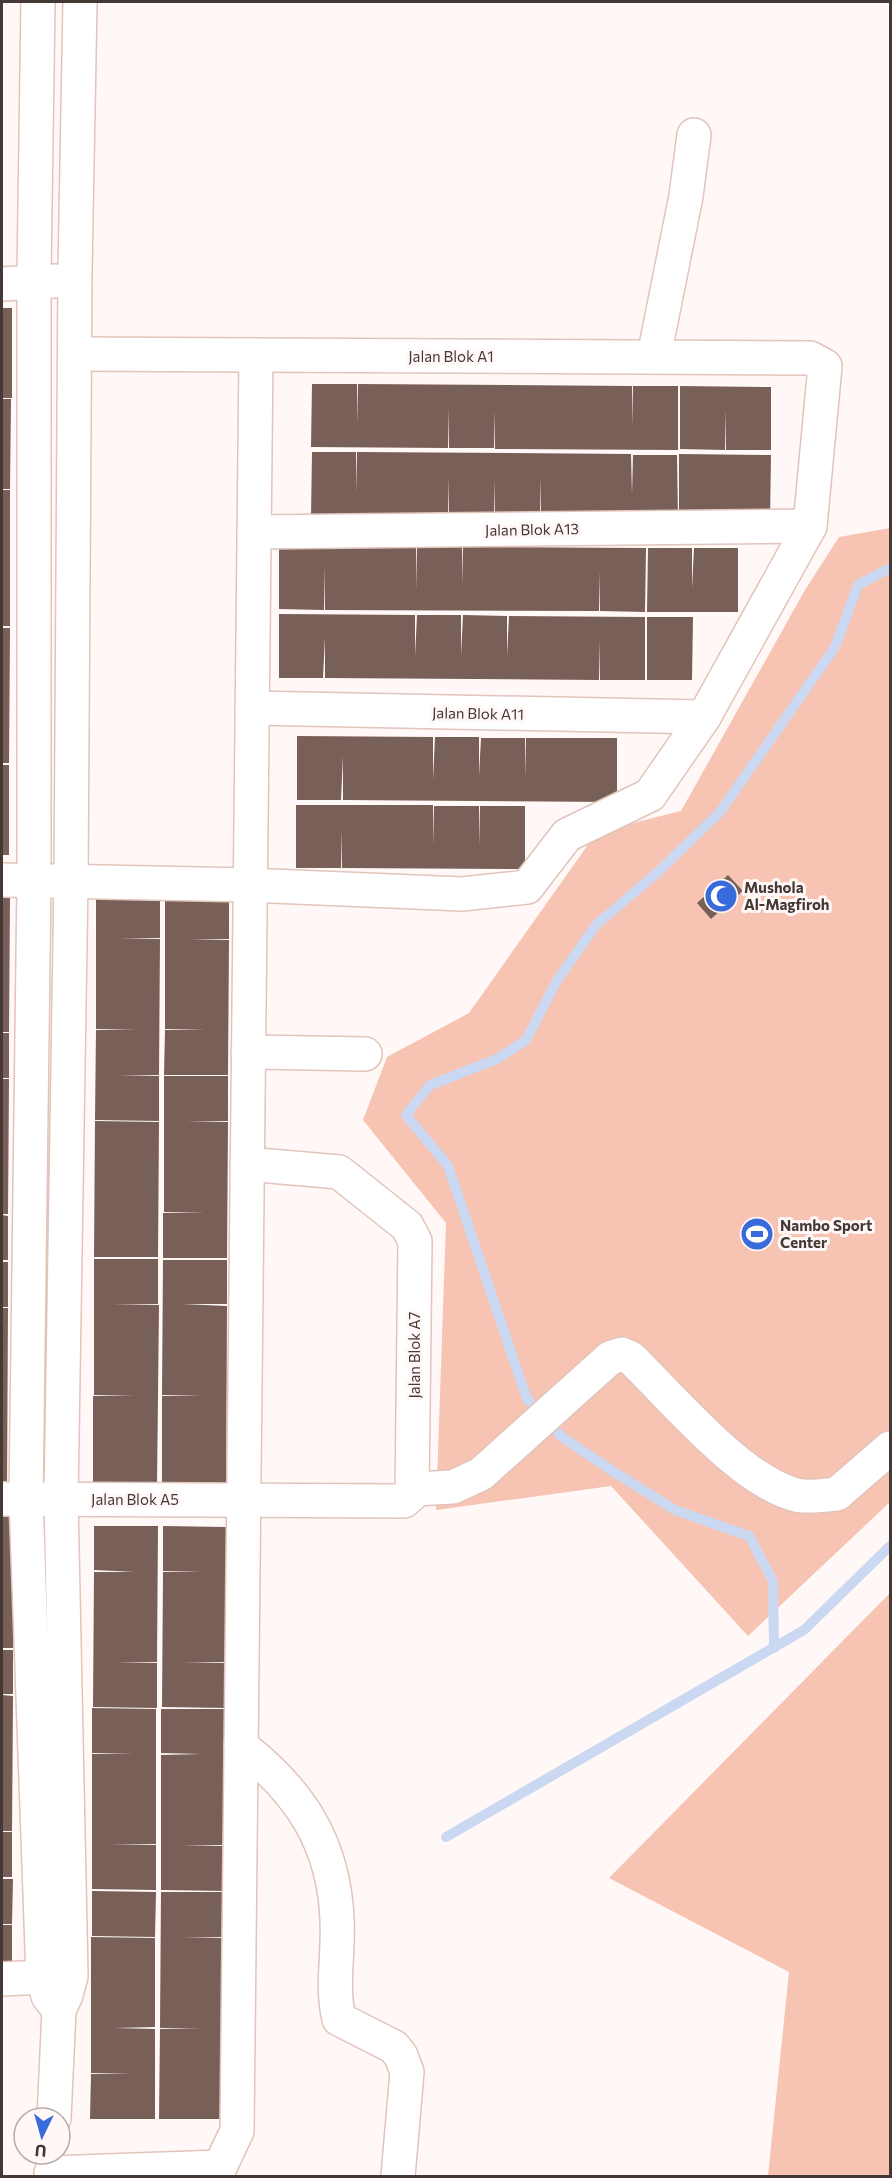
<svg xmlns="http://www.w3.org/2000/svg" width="892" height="2178" font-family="Commissioner,sans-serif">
	<rect width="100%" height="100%" fill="#fff8f7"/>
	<g fill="#f7c3b2">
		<path d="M 890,528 L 890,1502 L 748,1636 L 611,1486 L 436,1510 L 446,1223 L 363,1120 L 387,1057 L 469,1013 L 597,832 L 681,811 L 805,590 L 839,537 Z"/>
		<path d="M 890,1593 L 890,2176 L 768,2176 L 789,1972 L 609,1878 Z"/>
	</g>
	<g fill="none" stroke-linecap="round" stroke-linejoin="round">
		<g stroke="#cad8f2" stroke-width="10">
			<path d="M 774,1648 L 773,1581 L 749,1536 L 675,1510 L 614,1472 L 562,1437 L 527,1399 L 448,1166 L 406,1115 L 430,1085 L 497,1059 L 526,1040 L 556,982 L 596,925 L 659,871 L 720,812 L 835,647 L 858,585 L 890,568"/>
			<path d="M 446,1837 L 804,1630 L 890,1546"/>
		</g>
	</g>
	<g fill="#785f57">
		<rect x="2" y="308" width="10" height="90"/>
		<path d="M 312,384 L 357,384 L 357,425 L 358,384 L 632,386 L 632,427 L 633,386 L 678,386 L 678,450 L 495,449 L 495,410 L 494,448 L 449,448 L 449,407 L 448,448 L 311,447 Z"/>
		<path d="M 680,386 L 771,387 L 771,450 L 726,450 L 726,409 L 725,450 L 680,449 Z"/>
		<path d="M 2,399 L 11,399 L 10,489 L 2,489 Z"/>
		<path d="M 312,452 L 356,452 L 356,493 L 357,452 L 631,454 L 632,495 L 633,455 L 677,455 L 678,518 L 541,517 L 541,476 L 540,517 L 495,517 L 495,479 L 494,517 L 449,517 L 449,476 L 448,517 L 311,516 Z"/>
		<path d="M 679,454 L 771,455 L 770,519 L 679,518 Z"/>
		<rect x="2" y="490" width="8" height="136"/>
		<path d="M 279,545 L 416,547 L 416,590 L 417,546 L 462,546 L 462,585 L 463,547 L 646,548 L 645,612 L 600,611 L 600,571 L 599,611 L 325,610 L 325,566 L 324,610 L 279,609 Z"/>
		<path d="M 648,548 L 692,548 L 692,589 L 694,548 L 738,548 L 738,612 L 647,612 Z"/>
		<path d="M 279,614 L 415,615 L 415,656 L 417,615 L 461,615 L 461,656 L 463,615 L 507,616 L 507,656 L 509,616 L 645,617 L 645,680 L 600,680 L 600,639 L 599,680 L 325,678 L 325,637 L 323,678 L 279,678 Z"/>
		<path d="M 647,617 L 693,617 L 692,680 L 647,680 Z"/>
		<path d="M 2,628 L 10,628 L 9,763 L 2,763 Z"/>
		<path d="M 297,736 L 433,737 L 433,780 L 435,737 L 479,737 L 479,776 L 481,738 L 525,738 L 525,779 L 526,738 L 617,738 L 617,802 L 343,800 L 343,756 L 341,800 L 297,800 Z"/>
		<rect x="2" y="765" width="7" height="90"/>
		<path d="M 296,805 L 433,805 L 433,846 L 434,806 L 479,806 L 479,847 L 480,806 L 525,806 L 525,869 L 342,868 L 342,828 L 341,868 L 296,868 Z"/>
		<path d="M 728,875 L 743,891 L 731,901 L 735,904 L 726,912 L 722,909 L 711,919 L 697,903 Z"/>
		<path d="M 96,893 L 160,893 L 160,938 L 119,938 L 160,939 L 159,1075 L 118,1075 L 159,1076 L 159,1121 L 95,1120 L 96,1030 L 137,1030 L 96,1029 Z"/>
		<path d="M 165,894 L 229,894 L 229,939 L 188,939 L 229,940 L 228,1075 L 164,1075 L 165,1030 L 206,1030 L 165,1029 Z"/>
		<path d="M 2,896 L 10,896 L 9,1032 L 2,1032 Z"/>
		<rect x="2" y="1033" width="7" height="45"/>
		<path d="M 164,1076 L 228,1076 L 228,1121 L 187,1121 L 228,1122 L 227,1258 L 163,1258 L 163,1213 L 205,1213 L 164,1212 Z"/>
		<path d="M 2,1079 L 9,1079 L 8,1214 L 2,1214 Z"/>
		<path d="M 95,1121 L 159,1122 L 158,1257 L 94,1257 Z"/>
		<path d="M 2,1215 L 8,1216 L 8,1260 L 2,1260 Z"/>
		<path d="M 94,1259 L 158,1259 L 158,1304 L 112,1304 L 159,1305 L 157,1486 L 93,1486 L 93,1396 L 135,1396 L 94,1395 Z"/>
		<path d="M 163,1260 L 227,1260 L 227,1304 L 183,1304 L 227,1306 L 226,1487 L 162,1486 L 162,1396 L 203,1396 L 162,1395 Z"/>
		<rect x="2" y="1262" width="6" height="45"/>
		<path d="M 2,1308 L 8,1308 L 7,1489 L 2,1489 Z"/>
		<path d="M 2,1513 L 14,1513 L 13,1648 L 2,1648 Z"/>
		<path d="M 94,1526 L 158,1526 L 157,1662 L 116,1662 L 157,1663 L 157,1708 L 93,1707 L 94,1572 L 135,1572 L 94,1570 Z"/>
		<path d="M 163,1526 L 226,1527 L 226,1662 L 183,1663 L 226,1663 L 226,1708 L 162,1707 L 163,1572 L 203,1572 L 163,1571 Z"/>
		<rect x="2" y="1650" width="11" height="44"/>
		<path d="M 2,1695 L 13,1696 L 12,1831 L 2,1831 Z"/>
		<path d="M 92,1708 L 156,1709 L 156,1844 L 109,1845 L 156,1845 L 156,1890 L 92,1889 L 92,1754 L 133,1753 L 92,1753 Z"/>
		<path d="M 161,1709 L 225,1709 L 224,1845 L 180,1845 L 224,1846 L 224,1891 L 161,1890 L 161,1755 L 202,1754 L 161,1753 Z"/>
		<rect x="2" y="1832" width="10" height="45"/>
		<path d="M 2,1879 L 13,1879 L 12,1924 L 2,1924 Z"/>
		<path d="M 92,1891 L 156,1892 L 155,1937 L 92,1936 Z"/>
		<path d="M 161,1892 L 225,1892 L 224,1937 L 183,1937 L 224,1938 L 223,2119 L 159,2119 L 160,2029 L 201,2029 L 160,2028 Z"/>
		<rect x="2" y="1925" width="10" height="44"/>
		<path d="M 91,1937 L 155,1938 L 155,2027 L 114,2028 L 155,2029 L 155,2119 L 90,2119 L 91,2074 L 132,2074 L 91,2073 Z"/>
	</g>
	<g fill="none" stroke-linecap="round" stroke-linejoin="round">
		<g stroke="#e1c4bb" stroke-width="36">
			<g id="minor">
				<path d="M 38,2 L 34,274 L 34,881 L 26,1499 L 43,1978 L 48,1996 L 59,2010 L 66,1995 L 71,1976 L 61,1499 L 71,881 L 75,271 L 80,2"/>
				<path d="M 2,284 L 55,281"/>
				<path d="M 654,356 L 686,196 L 694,135"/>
				<path d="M 254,532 L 810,526"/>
				<path d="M 252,708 L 704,717"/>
				<path d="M 2,880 L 250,885 L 462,894 L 527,887 L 567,835 L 650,795 L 704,717 L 810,526 L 825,366 L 810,358 L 75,354"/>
				<path d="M 248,1052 L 365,1054"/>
				<path d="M 414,1489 L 453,1487 L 481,1474 L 610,1358 L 622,1354 L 631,1358 C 672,1398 741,1481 796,1495 C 808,1498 825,1495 837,1494 L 890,1448"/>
				<path d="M 2,1499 L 404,1501 L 412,1494 L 415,1241 L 407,1226 L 339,1172 L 247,1164"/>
				<path d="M 241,1746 C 300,1791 334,1844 337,1919 C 339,1953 331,1986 339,2019 L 394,2047 L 401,2056 L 407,2072 L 398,2176"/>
				<path d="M 2,1979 L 66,1976"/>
				<path d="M 54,2118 L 59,2010"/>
				<path d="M 51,2173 L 220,2167"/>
				<path d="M 205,2176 L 220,2167 L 237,2131 L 256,355"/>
			</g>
		</g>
		<use href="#minor" stroke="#fff" stroke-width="33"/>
	</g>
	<defs>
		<g id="mosque-disc" transform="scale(1.725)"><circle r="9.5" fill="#396bdb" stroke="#fff8f7"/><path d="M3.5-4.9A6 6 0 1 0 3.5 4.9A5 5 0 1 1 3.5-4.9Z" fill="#fff"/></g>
		<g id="stadium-disc" transform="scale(1.725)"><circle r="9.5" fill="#396bdb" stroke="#fff8f7"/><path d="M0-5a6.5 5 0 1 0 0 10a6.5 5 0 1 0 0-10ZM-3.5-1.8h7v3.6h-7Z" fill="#fff"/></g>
	</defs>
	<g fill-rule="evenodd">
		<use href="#mosque-disc" x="721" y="896"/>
		<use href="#stadium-disc" x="757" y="1234"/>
	</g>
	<g text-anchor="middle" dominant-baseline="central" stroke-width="6" stroke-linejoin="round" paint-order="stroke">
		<g font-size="15" fill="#453936" stroke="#fff8f7">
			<text x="451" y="356">Jalan Blok A1</text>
			<text transform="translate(532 529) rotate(-1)">Jalan Blok A13</text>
			<text transform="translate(478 713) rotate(1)">Jalan Blok A11</text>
			<text transform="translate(414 1355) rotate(-90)">Jalan Blok A7</text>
			<text x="135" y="1499">Jalan Blok A5</text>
		</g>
		<g font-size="15" font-weight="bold" fill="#453936" stroke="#fff8f7" text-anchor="start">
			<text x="744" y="887">Mushola<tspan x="744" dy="17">Al-Magfiroh</tspan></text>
			<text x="780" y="1225">Nambo Sport<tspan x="780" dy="17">Center</tspan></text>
		</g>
	</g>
	<rect width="892" height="2178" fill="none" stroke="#453936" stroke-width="6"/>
	<g transform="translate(42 2136) rotate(185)"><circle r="28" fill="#fff8f7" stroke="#b5acaa" stroke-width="1.5"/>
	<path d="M0-4.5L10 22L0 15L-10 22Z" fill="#396bdb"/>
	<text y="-9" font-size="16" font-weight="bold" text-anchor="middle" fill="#453936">U</text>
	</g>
</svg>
